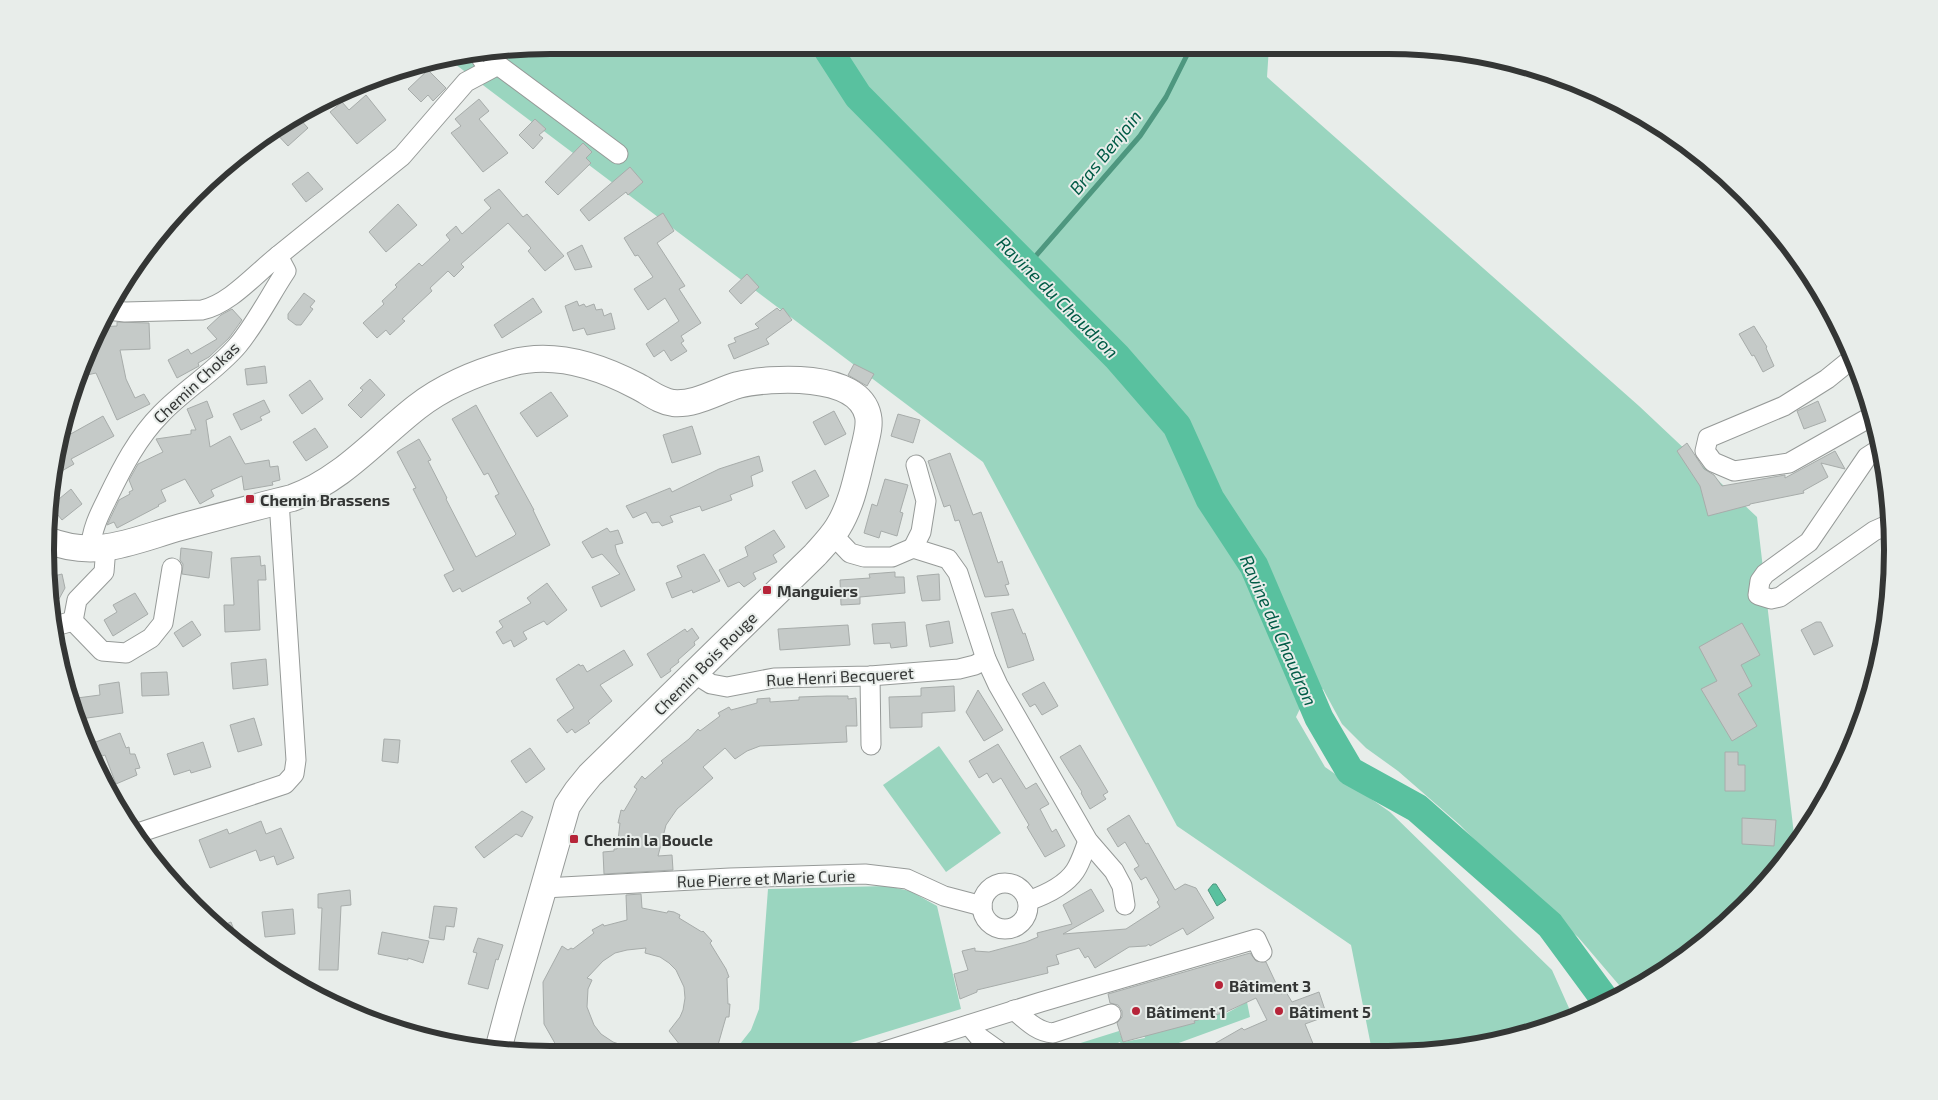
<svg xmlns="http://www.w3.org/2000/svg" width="1938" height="1100" font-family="'Exo 2',sans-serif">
	<rect width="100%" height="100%" fill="#e8edea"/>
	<g fill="#9ad5bf">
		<path d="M 1269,47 L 1267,77 L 1639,406 L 1757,517 L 1795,843 L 1745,907 L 1668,970 L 1625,992 L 1578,937 L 1522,888 L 1460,825 L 1398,771 L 1366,748 L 1342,724 L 1323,689 L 1308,692 L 1296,717 L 1325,767 L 1390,812 L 1552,970 L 1573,1017 L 1551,1028 L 1454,1051 L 1372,1051 L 1351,945 L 1177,826 L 983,462 L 447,58 L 484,49 Z"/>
		<path d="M 939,746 L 1001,833 L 946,872 L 883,785 Z"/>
		<path d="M 887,886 L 910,891 L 937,906 L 961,1009 L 818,1053 L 733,1053 L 751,1030 L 759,1009 L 768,889 Z"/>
		<path d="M 1247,1002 L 1250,1017 L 1154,1052 L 1124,1052 L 1120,1042 C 1099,1051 1093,1055 1071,1046 L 1119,1031 L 1123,1042 L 1145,1038 L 1144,1035 L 1194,1023 L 1194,1021 L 1226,1011 L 1227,1013 Z"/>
	</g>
	<path fill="#59c19f" stroke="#4e977f" d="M 1213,884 L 1216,884 L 1226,900 L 1217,906 L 1208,890 Z"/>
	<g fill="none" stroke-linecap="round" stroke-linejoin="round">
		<path stroke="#4e977f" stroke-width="5" d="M 1027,266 L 1140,136 L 1166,97 L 1191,47"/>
		<path stroke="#59c19f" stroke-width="29" d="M 827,48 L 858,96 L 1117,357 L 1177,426 L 1210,499 L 1254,566 L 1319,718 L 1350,771 L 1417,808 L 1550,925 L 1606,1001"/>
	</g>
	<g fill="#c5cac8" stroke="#a7acaa">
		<path d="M 428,70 L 446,88 L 433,101 L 428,95 L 421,102 L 408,89 Z"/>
		<path d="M 366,95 L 386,120 L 357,144 L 330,112 L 342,102 L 349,110 Z"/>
		<path d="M 479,99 L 489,111 L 479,119 L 508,153 L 483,172 L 451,133 L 461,126 L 455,119 Z"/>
		<path d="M 297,116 L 308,128 L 288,146 L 273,130 Z"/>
		<path d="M 535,119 L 546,129 L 539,135 L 543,138 L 533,149 L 519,135 Z"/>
		<path d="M 583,143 L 592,152 L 586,158 L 591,163 L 558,195 L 545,182 Z"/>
		<path d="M 630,167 L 643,182 L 628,195 L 626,192 L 589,221 L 580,210 Z"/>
		<path d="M 308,172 L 323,189 L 306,202 L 292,184 Z"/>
		<path d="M 499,189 L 523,217 L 527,214 L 564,256 L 545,271 L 528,251 L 531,248 L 508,223 L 461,264 L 464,267 L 454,277 L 448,271 L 430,288 L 432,291 L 402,319 L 405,321 L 390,335 L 386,330 L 377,338 L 363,323 L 384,304 L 382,301 L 397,287 L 395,285 L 419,263 L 422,266 L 450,240 L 446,235 L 456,226 L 462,234 L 491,208 L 484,200 Z"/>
		<path d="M 398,204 L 417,225 L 386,252 L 369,232 Z"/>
		<path d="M 663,213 L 674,231 L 657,243 L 685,286 L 679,289 L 701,323 L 681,336 L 684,341 L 681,343 L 687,351 L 671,361 L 664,350 L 654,357 L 646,344 L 679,321 L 665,298 L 648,310 L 634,289 L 653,277 L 638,255 L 635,256 L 624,238 Z"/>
		<path d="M 582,245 L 592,267 L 575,270 L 567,253 Z"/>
		<path d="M 747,274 L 759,287 L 741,304 L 729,291 Z"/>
		<path d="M 304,293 L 315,301 L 310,307 L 313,309 L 301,325 L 296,325 L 288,319 L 288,314 Z"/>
		<path d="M 533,298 L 542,312 L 502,338 L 494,325 Z"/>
		<path d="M 577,301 L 579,306 L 584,304 L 586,307 L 594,304 L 596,310 L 602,309 L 604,316 L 611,313 L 615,329 L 587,335 L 584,328 L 573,331 L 565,306 Z"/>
		<path d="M 777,308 L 780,311 L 783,308 L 792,320 L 766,339 L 769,344 L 734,359 L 728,345 L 736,342 L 734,338 L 759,328 L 755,324 Z"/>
		<path d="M 232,309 L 242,320 L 229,338 L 209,357 L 198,363 L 199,366 L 177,378 L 168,360 L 188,349 L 191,354 L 217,339 L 207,328 L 221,315 Z"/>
		<path d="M 117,322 L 149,323 L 150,349 L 120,350 L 126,379 L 135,398 L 144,394 L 150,404 L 117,420 L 96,373 L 78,377 L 97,327 L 117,326 Z"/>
		<path d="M 1754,326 L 1767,347 L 1766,348 L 1774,366 L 1763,372 L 1754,355 L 1752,356 L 1739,334 Z"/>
		<path d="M 854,364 L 874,374 L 867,386 L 848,375 Z"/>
		<path d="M 265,366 L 267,383 L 247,385 L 245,369 Z"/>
		<path d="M 370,379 L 385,395 L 361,418 L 348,405 L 363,390 L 360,388 Z"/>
		<path d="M 310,380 L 323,399 L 302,414 L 289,395 Z"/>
		<path d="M 551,392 L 568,416 L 537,437 L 520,413 Z"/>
		<path d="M 264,400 L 270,412 L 260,417 L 262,420 L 241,430 L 233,414 Z"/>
		<path d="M 207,401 L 213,417 L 206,420 L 210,447 L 230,436 L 245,464 L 269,460 L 270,467 L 278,466 L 280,480 L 272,482 L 273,485 L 244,490 L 242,476 L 211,490 L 214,496 L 200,504 L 185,479 L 161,490 L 166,501 L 158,505 L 159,506 L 117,528 L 114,522 L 107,525 L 119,500 L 130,494 L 129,492 L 133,490 L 129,480 L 138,464 L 163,452 L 156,439 L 191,434 L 191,430 L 196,430 L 187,409 Z"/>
		<path d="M 1818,401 L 1826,421 L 1804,429 L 1797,411 Z"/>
		<path d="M 476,405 L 534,510 L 533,510 L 550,545 L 462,592 L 460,588 L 453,592 L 444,575 L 454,570 L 413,489 L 416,488 L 397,452 L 419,439 L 431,460 L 428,461 L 447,498 L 446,499 L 476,557 L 514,536 L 516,534 L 495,496 L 499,494 L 488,473 L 484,475 L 452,419 Z"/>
		<path d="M 834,411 L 846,434 L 825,445 L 813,422 Z"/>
		<path d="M 898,414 L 920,420 L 913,443 L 891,436 Z"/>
		<path d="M 103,416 L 114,436 L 71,459 L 74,464 L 60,472 L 54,462 L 58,441 Z"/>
		<path d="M 692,426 L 701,454 L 672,463 L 663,435 Z"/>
		<path d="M 315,428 L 328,447 L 306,461 L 293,442 Z"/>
		<path d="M 1687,443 L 1704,469 L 1714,475 L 1722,486 L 1785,475 L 1785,478 L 1835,451 L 1845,469 L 1821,463 L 1828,477 L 1803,491 L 1804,493 L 1750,504 L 1750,505 L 1708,516 L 1700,486 L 1677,451 Z"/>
		<path d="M 950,453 L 973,515 L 981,512 L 998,563 L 1002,561 L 1009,584 L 1005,585 L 1009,595 L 985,597 L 959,520 L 955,521 L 950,505 L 944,507 L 928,461 Z"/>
		<path d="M 759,456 L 763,471 L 751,476 L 753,486 L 730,495 L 732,500 L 702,511 L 700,506 L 670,516 L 673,522 L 662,526 L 659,522 L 652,523 L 646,512 L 633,518 L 626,506 L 670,488 L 672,492 L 719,469 Z"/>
		<path d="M 815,470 L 829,496 L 806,509 L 792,482 Z"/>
		<path d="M 885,479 L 908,485 L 900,512 L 903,513 L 897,536 L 881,531 L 879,538 L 864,533 L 872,504 L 877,506 Z"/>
		<path d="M 71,489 L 82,504 L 62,520 L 53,509 L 53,504 Z"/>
		<path d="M 607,528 L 610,532 L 618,530 L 623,543 L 615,545 L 617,553 L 635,590 L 601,607 L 592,587 L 620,574 L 602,554 L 592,558 L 582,542 Z"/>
		<path d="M 774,530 L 785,547 L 773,555 L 777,562 L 753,573 L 756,579 L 744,587 L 739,582 L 728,587 L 719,570 L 748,556 L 745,547 Z"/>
		<path d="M 181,548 L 212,552 L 209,578 L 182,574 L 183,564 L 180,560 Z"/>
		<path d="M 704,554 L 720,581 L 693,593 L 692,590 L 672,598 L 666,583 L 682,577 L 677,566 Z"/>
		<path d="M 260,556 L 261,566 L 265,565 L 266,580 L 258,580 L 260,630 L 225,632 L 224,605 L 234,605 L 231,558 Z"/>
		<path d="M 895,572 L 895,577 L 904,577 L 905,593 L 860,597 L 860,604 L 841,605 L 840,580 L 870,578 L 869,574 Z"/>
		<path d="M 62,574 L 65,588 L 59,599 L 49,602 L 46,578 Z"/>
		<path d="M 939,574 L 940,600 L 922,601 L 917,576 Z"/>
		<path d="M 547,583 L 567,610 L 547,625 L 544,621 L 523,632 L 527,639 L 514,647 L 511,640 L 503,644 L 496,632 L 503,627 L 499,621 L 531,603 L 527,598 Z"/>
		<path d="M 135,593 L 148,614 L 113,636 L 104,620 L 117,612 L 113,605 Z"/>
		<path d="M 1013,609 L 1023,634 L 1025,633 L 1034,660 L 1008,668 L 991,613 Z"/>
		<path d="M 192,621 L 201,635 L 183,647 L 174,633 Z"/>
		<path d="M 949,621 L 953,643 L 930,647 L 926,625 Z"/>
		<path d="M 905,622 L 907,646 L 891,648 L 890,643 L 874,644 L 872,624 Z"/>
		<path d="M 1816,622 L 1821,622 L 1833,646 L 1814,655 L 1801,630 Z"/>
		<path d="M 1742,623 L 1760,655 L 1741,665 L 1752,686 L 1738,694 L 1757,726 L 1732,741 L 1701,689 L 1717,681 L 1699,647 Z"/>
		<path d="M 848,625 L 850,645 L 780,650 L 778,629 Z"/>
		<path d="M 692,628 L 699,638 L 694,642 L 695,645 L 678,660 L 679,662 L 670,669 L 671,671 L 661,678 L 647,654 L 685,629 L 687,632 Z"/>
		<path d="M 624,650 L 633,665 L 600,685 L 612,701 L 588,721 L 590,723 L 575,733 L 572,729 L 567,733 L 557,720 L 574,708 L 556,679 L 579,664 L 580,666 L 583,665 L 587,672 Z"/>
		<path d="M 266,659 L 268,685 L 233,689 L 231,663 Z"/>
		<path d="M 167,672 L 169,695 L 142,696 L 141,673 Z"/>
		<path d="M 119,682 L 123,713 L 80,719 L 77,698 L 100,695 L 99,685 Z"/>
		<path d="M 1044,682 L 1058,706 L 1042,715 L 1035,704 L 1030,707 L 1022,694 Z"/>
		<path d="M 954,686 L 955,711 L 922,713 L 922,727 L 890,728 L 889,697 L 921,696 L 921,688 Z"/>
		<path d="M 978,690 L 1003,730 L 984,741 L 966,712 Z"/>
		<path d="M 827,696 L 848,696 L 848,699 L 856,698 L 857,726 L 846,726 L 847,742 L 760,746 L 747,751 L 735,759 L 725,748 L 703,767 L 713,778 L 677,809 L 666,825 L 658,856 L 672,855 L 673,870 L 604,874 L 603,852 L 614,851 L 614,849 L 617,849 L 620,823 L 618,823 L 621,810 L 624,811 L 637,789 L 634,787 L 642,776 L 645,779 L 663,763 L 661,761 L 689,739 L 698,729 L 700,731 L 720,716 L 718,713 L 729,707 L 731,710 L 757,703 L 757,699 L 770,698 L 770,702 L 799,700 L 799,697 Z"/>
		<path d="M 254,718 L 262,745 L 238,752 L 230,725 Z"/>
		<path d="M 120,733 L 126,748 L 129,747 L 130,754 L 135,754 L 140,768 L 135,769 L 137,775 L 116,784 L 105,755 L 99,757 L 93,743 Z"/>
		<path d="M 384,739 L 400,740 L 398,763 L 382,761 Z"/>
		<path d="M 203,742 L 211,767 L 191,773 L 190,770 L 174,775 L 167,754 Z"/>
		<path d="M 998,744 L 1026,789 L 1036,783 L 1049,804 L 1040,809 L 1052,832 L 1056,829 L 1065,846 L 1045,857 L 1027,827 L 1029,825 L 1001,778 L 993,783 L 987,773 L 979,778 L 969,761 Z"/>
		<path d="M 1080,745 L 1108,792 L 1103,795 L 1106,799 L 1090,809 L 1081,793 L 1082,792 L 1060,757 Z"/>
		<path d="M 530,748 L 545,769 L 526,783 L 511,761 Z"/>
		<path d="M 1725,752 L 1738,752 L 1738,765 L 1745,765 L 1745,791 L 1725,791 Z"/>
		<path d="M 522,811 L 533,817 L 522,837 L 516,834 L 484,858 L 475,847 Z"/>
		<path d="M 1129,815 L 1146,844 L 1148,843 L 1175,890 L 1185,884 L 1196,888 L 1214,918 L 1187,935 L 1183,928 L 1150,946 L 1149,944 L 1146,946 L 1129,947 L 1095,968 L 1088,956 L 1085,958 L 1079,948 L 1056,955 L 1059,964 L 1047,967 L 1048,973 L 977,990 L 977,992 L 960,999 L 954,974 L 968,970 L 962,951 L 975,948 L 975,951 L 989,952 L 1026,942 L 1038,937 L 1037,933 L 1072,924 L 1063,905 L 1091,889 L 1104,911 L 1063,934 L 1126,929 L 1160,907 L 1157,902 L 1159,900 L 1146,877 L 1141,880 L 1134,869 L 1139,866 L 1125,842 L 1118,847 L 1107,829 Z"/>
		<path d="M 1742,818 L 1776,820 L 1774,846 L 1742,844 Z"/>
		<path d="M 261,821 L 266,834 L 281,828 L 294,858 L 277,865 L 274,856 L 260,861 L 256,850 L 210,868 L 199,840 L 227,829 L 229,834 Z"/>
		<path d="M 350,890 L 351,905 L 341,906 L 338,970 L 319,970 L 322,908 L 318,908 L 318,894 Z"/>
		<path d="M 641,894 L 642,908 L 667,913 L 668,911 L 674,912 L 680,915 L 679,918 L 702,932 L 703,931 L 712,941 L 710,943 L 726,969 L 729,977 L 727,978 L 728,1004 L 730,1004 L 729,1017 L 726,1017 L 718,1045 L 730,1053 L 672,1053 L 680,1045 L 669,1031 L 680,1017 L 683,1010 L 685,998 L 684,987 L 676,970 L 669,963 L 660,957 L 645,953 L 646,948 L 627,950 L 615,953 L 603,961 L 587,978 L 592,980 L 588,989 L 587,1007 L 594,1025 L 601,1034 L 613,1042 L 640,1051 L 640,1054 L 561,1054 L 544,1024 L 543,982 L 562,946 L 568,950 L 571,948 L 573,949 L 594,933 L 592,930 L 603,924 L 604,926 L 627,920 L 626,895 Z"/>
		<path d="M 434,906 L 457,908 L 454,927 L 446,926 L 444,940 L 429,938 Z"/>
		<path d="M 293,909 L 295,934 L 265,937 L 262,912 Z"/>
		<path d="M 231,922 L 240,946 L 216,928 Z"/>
		<path d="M 382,932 L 429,941 L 423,963 L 408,958 L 408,960 L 378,954 Z"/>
		<path d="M 478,938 L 503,945 L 498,960 L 496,959 L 488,989 L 468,984 L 477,953 L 473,952 Z"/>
		<path d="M 1250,953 L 1256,961 L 1266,962 L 1281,994 L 1286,992 L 1292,1002 L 1319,992 L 1327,1016 L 1305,1024 L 1316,1051 L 1200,1052 L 1242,1028 L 1244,1030 L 1267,1020 L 1256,998 L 1226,1012 L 1194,1021 L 1195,1023 L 1123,1042 L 1117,1023 L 1122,1017 L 1122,1011 L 1118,1005 L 1110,1003 L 1108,994 Z"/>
	</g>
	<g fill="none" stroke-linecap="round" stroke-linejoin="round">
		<g stroke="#969a98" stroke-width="11">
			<path id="lane" d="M 471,52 L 484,71"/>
		</g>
		<g stroke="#969a98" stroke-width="21">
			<g id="street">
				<path d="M 278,256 L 402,156 L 466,82 L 498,65 L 618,154"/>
				<path d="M 1853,358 L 1827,379 L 1784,406 L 1708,438 L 1705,451 L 1713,462 L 1734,471 L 1789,463 L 1874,415"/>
				<path d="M 1881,448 L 1867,457 L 1809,542 L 1765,574 L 1760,581 L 1758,595 L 1771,599 L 1780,597 L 1874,531 L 1892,523"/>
				<path d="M 833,535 L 850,553 L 864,557 L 892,557 L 913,548 L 948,559 L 958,573 L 986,659 L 998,685 L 1088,841 L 1114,871 L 1122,886 L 1125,905"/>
				<path d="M 106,547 L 104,572 L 77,600 L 73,621 L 102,651 L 126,653 L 151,638 L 163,623 L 172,568"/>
				<path d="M 91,548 C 91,530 100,513 108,497 C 122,468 138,437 161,414 C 185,389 216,371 238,345 C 257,322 270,295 286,271 L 278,256 C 255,274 230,304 202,310 L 125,312 L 107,310"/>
				<path d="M 913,548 L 921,532 L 926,501 L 916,465"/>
				<path d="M 52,627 L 73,621"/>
				<path d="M 695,674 L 711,684 L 727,687 L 774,678 L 870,676 L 959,669 L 975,665 L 986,659"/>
				<path d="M 870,676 L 871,745"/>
				<path d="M 135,834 L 285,784 L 294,774 L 296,760 L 279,501"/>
				<circle cx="1005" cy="906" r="23"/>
				<path d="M 544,888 L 730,878 L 865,874 L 907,879 L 944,896 L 982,906"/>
				<path d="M 1028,901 C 1045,895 1065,886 1075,871 C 1081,862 1084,851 1088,841"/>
				<path d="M 1014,1010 C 1026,1020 1037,1032 1053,1033 L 1111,1014"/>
				<path d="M 969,1025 L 979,1037 L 1000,1052"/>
				<path d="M 879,1053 L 1041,1002 L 1256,939 L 1262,952"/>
			</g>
		</g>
		<g stroke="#969a98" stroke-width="28">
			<path id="secondary" d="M 47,540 C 97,560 134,540 181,527 C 218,517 255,507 292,498 C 342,480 376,439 417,407 C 444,386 478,372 511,363 C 554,351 599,366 637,386 C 649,392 659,401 673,403 C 696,405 717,391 738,385 C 770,377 859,372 868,416 C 870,425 867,435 865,444 C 858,471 853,503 838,527 C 832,537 823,546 815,555 L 590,775 L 577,791 L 567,806 L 510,1005 L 498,1050"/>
		</g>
		<use href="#lane" stroke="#fff" stroke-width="9"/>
		<use href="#street" stroke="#fff" stroke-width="19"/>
		<use href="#secondary" stroke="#fff" stroke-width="26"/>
	</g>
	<g fill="#b62439" stroke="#e8edea" stroke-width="2">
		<rect x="245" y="494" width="10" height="10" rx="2.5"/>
		<rect x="762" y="585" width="10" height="10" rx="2.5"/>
		<rect x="569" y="834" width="10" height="10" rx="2.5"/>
		<circle cx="1219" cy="985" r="5"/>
		<circle cx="1136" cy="1011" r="5"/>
		<circle cx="1279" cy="1011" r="5"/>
	</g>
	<g text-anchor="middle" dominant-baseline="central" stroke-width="4" stroke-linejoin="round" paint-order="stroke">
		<g font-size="16" fill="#343635" stroke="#e8edea">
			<text transform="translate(196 382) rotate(-43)">Chemin Chokas</text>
			<text transform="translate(705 663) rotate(-45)">Chemin Bois Rouge</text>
			<text transform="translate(840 676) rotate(-3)">Rue Henri Becqueret</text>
			<text transform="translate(766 878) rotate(-2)">Rue Pierre et Marie Curie</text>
		</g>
		<g font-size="16" font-weight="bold" fill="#343635" stroke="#e8edea" text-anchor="start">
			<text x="260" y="499">Chemin Brassens</text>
			<text x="777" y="590">Manguiers</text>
			<text x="584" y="839">Chemin la Boucle</text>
			<text x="1229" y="985">Bâtiment 3</text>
			<text x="1146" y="1011">Bâtiment 1</text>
			<text x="1289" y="1011">Bâtiment 5</text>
		</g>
		<g font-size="18" font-style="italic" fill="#005b46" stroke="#e8edea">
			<text transform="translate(1105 152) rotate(-51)">Bras Benjoin</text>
			<text transform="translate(1058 297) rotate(45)">Ravine du Chaudron</text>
			<text transform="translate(1279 630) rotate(66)">Ravine du Chaudron</text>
		</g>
	</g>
	<path d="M0 0H1938V1100H0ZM550 54H1388A496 496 0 0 1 1884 550V550A496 496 0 0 1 1388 1046H550A496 496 0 0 1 54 550V550A496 496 0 0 1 550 54Z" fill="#e8edea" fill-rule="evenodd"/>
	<path fill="none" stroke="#343635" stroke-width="6" d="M550 54H1388A496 496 0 0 1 1884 550V550A496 496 0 0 1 1388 1046H550A496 496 0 0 1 54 550V550A496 496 0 0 1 550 54Z"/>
</svg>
